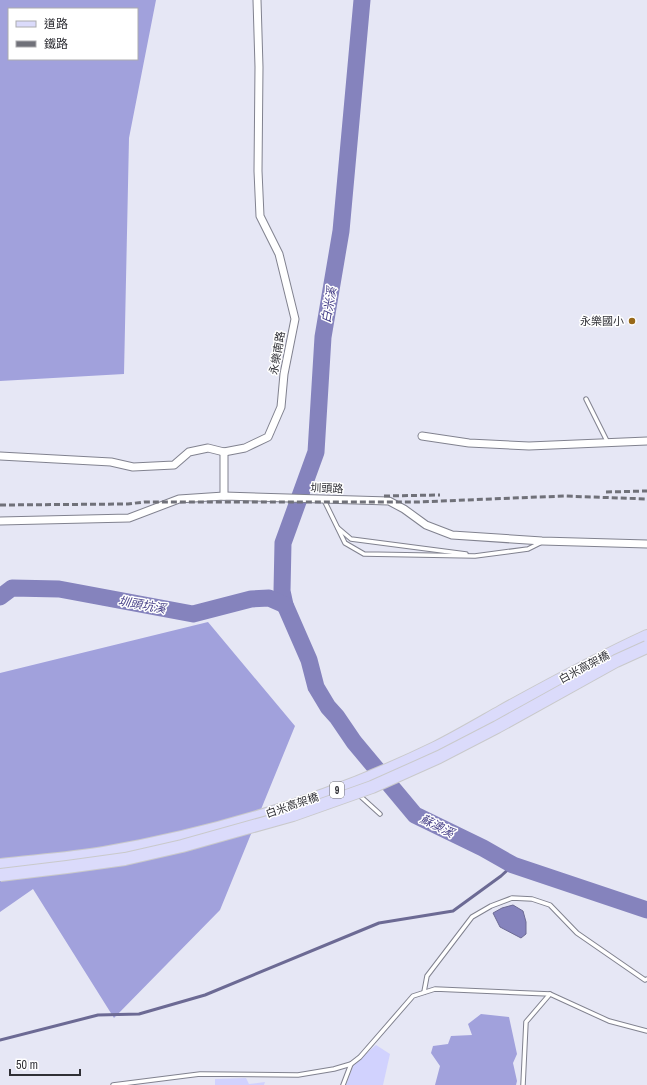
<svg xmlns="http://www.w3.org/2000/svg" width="647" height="1085" font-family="'Archivo Narrow','Noto Sans TC',sans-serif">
	<rect width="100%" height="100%" fill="#e6e7f5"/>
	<g fill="#d1d2fe">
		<path d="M 376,1045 L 390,1054 L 383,1085 L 346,1085 L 354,1064 Z"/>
		<path d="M 246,1078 L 249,1084 L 265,1082 L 264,1085 L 215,1085 L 215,1079 Z"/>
	</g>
	<g fill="#a1a1dc" fill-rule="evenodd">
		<path d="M 0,0 L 156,0 L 129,138 L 124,374 L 0,381 ZM 9,9 L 137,9 L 137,59 L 9,59 Z"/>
		<path d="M 208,622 L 295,726 L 220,910 L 114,1018 L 33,889 L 0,912 L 0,673 Z"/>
		<path d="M 481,1014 L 509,1017 L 517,1054 L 513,1063 L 517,1081 L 516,1085 L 435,1085 L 440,1066 L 431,1053 L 433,1046 L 448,1044 L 451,1036 L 472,1035 L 468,1024 Z"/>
	</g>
	<path fill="#8583bd" stroke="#6c6a94" d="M 513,905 L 523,911 L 526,922 L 526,934 L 521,938 L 500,927 L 493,913 L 502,908 Z"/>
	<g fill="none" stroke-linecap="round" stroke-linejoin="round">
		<g stroke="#6c6a94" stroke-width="3">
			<path d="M 0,590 L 12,588"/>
			<path d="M 0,1040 L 98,1015 L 139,1014 L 205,995 L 379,923 L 453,911 L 501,876 L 513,865"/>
		</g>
		<g stroke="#8583bd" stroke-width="17">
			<path d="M 362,0 L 341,231 L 323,337 L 316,452 L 283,543 L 282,591 L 285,605 L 309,660 L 316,687 L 328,707 L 337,717 L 354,742 L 415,815 L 483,848 L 513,865 L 647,910"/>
			<path d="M 0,597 L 12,588 L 59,589 L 193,614 L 251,599 L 269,598 L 285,605"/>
		</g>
		<g stroke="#81828f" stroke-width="5.5">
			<g id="lane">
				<path d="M 586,399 L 608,443"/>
				<path d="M 324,500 L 345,543 L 364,554 L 475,556 L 528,549 L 540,543"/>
				<path d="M 338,528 L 351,539 L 466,554"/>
				<path d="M 359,795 L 380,814"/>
				<path d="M 424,992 L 427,976 L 472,917 L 491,906 L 512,898 L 532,899 L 550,905 L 577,933 L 645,980 L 647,979"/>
				<path d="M 113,1085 L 200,1074 L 298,1075 L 334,1069 L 351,1064 L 360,1057 L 413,996 L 435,989 L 550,994 L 609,1021 L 647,1031"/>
				<path d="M 343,1085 L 351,1064"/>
				<path d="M 523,1085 L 526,1022 L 550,994"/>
			</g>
		</g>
		<g stroke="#81828f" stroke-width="9">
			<g id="street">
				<path d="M 422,436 L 469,443 L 529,446 L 647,441"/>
				<path d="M 0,456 L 111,462 L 133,467 L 174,465 L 189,452 L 208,448 L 224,452 L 245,448 L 268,437 L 281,407 L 284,374 L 295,319 L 279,254 L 260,216 L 258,171 L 259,67 L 257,0"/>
				<path d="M 224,496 L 224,452"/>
				<path d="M 0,521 L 129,518 L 179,499 L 224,496 L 389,501 L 404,509 L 426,525 L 452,535 L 542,541 L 647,544"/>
			</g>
		</g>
		<g stroke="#c9c9cb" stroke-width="14">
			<path id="primary" d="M 0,865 C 35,861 69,859 104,853 C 218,833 330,799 435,748 C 457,737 479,724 502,711 C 549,685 597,659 647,636"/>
		</g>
		<use href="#lane" stroke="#fff" stroke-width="3.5"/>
		<use href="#street" stroke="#fff" stroke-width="7"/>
		<use href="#primary" stroke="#dbdbfb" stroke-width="12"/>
		<g stroke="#707179" stroke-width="3" stroke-dasharray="6 3" stroke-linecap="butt">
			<path d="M 606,492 L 647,491"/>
			<path d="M 384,496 L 440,495"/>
			<path d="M 0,505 L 128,504 L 144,502 L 418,502 L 564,496 L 647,499"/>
		</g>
		<g stroke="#c9c9cb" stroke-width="14" stroke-linecap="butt">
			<path id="primary-bridge" d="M 0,875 L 67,867 L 125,859 L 182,846 L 293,815 L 372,787 L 439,757 L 497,727 L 616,661 L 647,647"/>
		</g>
		<use href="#primary-bridge" stroke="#dbdbfb" stroke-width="12"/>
	</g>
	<circle fill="#986819" stroke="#fff" stroke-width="1.5" cx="632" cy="321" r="4"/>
	<g text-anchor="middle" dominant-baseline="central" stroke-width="3" stroke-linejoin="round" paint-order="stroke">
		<rect fill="#fff" stroke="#6e6e72" stroke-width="1" x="330" y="782" width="14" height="16" rx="3"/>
		<g font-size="10" font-weight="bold" fill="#303036">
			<text x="337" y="790">9</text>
		</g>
		<g font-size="11" fill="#303036" stroke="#fff" text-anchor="end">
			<text x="624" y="321">永樂國小</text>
		</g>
		<g font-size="11" fill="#303036" stroke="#fff">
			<text transform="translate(277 353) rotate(-80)">永樂南路</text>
			<text transform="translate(327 488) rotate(2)">圳頭路</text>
			<text transform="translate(584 667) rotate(-28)">白米高架橋</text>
			<text transform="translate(292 805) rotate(-19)">白米高架橋</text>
		</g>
		<g font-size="12" font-style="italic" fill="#474088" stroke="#fff">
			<text transform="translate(329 305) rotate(-80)">白米溪</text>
			<text transform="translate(142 605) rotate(10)">圳頭坑溪</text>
			<text transform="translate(437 826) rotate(27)">蘇澳溪</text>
		</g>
	</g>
	<rect x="8" y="8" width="130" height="52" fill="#ffffff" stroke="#acacaf"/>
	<rect x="16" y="21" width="20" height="6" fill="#dbdbfb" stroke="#acacaf"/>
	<text x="44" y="28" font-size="12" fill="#303036">道路</text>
	<rect x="16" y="41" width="20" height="6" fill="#707179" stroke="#acacaf"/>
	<text x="44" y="48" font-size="12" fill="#303036">鐵路</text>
	<path d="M10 1069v6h70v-6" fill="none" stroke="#303036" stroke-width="2"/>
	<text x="16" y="1069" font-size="12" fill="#303036" stroke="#ffffff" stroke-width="3" paint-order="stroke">50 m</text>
</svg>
